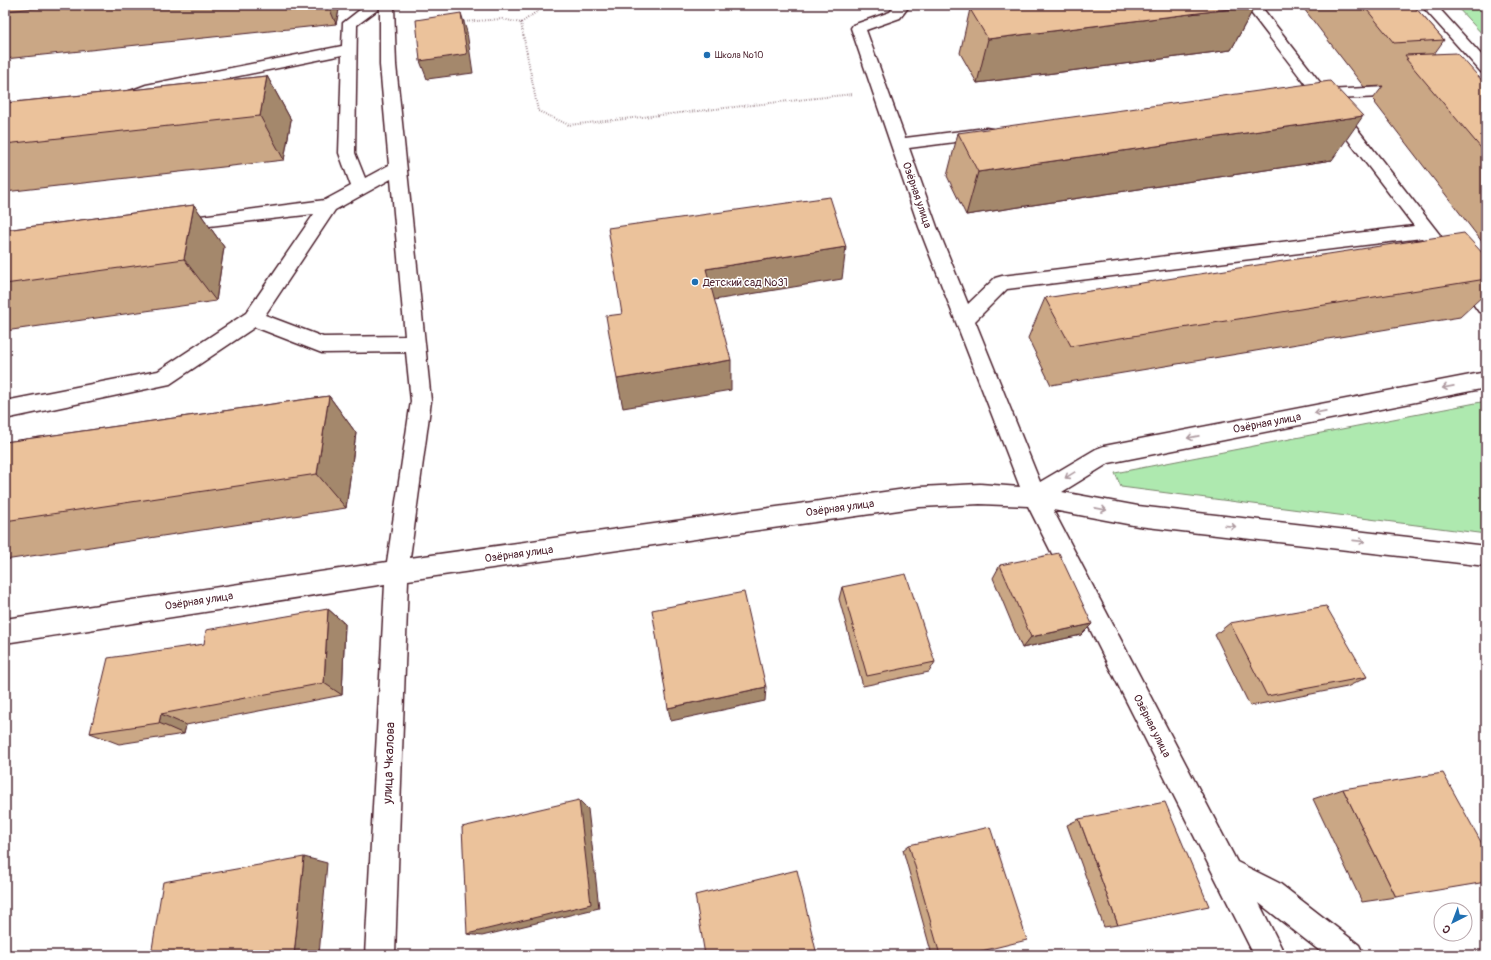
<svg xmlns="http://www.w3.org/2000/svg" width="1491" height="960" font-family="Pangolin,sans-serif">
	<rect width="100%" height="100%" fill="#fff"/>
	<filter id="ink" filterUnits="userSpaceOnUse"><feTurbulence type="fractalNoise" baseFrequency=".025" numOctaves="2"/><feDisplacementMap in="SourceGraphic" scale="8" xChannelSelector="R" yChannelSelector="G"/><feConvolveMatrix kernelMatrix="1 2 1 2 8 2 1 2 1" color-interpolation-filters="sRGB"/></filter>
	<g filter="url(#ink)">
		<g fill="#aee9af" stroke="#7c846d">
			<path d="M 1455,5 L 1486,5 L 1486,38 Z"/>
			<path d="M 1486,401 L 1486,534 L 1121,487 L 1115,473 Z"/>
		</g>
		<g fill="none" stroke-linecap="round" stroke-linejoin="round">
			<g stroke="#4a1f2b" stroke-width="3">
				<g id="minor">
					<path d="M 366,5 L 394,5 L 396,65 L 431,401 L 410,558 L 920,487 L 980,484 L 1020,487 L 919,227 L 851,28 L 853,25 L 890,12 L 895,5 L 910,5 L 900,18 L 866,30 L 905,138 L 986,128 L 992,129 L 994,133 L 992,137 L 986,138 L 909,148 L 937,227 L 968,304 L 995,278 L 1002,276 L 1414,226 L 1245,5 L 1260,5 L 1326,90 L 1407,86 L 1413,88 L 1415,91 L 1413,94 L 1407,96 L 1334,99 L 1440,235 L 1443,240 L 1440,245 C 1431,247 1428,245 1422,238 L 1007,289 L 975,321 L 1040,482 L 1096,449 L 1104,446 L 1486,372 L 1486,388 L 1109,463 L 1062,492 L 1138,506 L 1486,546 L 1486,566 L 1138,526 L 1053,510 L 1237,862 L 1279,883 L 1359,945 L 1364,955 L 1325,955 L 1259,903 L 1285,955 L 1254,955 L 1028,506 L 980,504 L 920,507 L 408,580 L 395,955 L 365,955 L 385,584 L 5,643 L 5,619 L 387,562 L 411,401 L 406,352 L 322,353 L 255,327 L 170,384 L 5,419 L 5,401 L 158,371 L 246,313 L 314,214 L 175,230 L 169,228 L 166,224 L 169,220 L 325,200 L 351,186 L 339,153 L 342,55 L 150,94 L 136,99 L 130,97 L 128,94 L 130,91 L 146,85 L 342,46 L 343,23 ZM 380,8 L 380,65 L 389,165 L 365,178 L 355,153 L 357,25 ZM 391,179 L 405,336 L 323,337 L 265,315 L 335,210 Z"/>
					<path d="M 1421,5 L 1436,5 L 1486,60 L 1486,74 L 1481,72 Z"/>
					<path d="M 1462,269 L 1469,271 L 1486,293 L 1486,314 L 1479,312 L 1453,276 L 1455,271 Z"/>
				</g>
			</g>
			<g stroke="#4a1f2b" stroke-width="2" stroke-dasharray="0.5 2" stroke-linecap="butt">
				<path d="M 462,22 L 502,19 L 521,23 L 546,5"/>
				<path d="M 521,23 L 538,111 L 569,125 L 853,94"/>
			</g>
			<use href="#minor" fill="#fff" fill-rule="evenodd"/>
		</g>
		<g fill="#caa785" stroke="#4a1f2b">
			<path d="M 5,5 L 340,5 L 336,24 L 5,59 Z"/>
			<path d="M 1301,5 L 1413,5 L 1444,40 L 1434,54 L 1486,85 L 1486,247 L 1375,103 L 1376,102 L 1373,99 L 1383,86 L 1364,87 Z"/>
			<path d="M 1255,6 L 1231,50 L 977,83 L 960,53 L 970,9 Z"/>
			<path d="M 267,76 L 291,120 L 284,160 L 5,192 L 5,103 Z"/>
			<path d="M 958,133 L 1332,160 L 966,215 L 947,176 Z"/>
			<path d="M 194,205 L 224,247 L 216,301 L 5,331 L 5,230 Z"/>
			<path d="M 1486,257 L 1486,293 L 1460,317 L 1051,385 L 1028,338 L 1045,298 Z"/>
			<path d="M 329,396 L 356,433 L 346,508 L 5,560 L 5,442 Z"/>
			<path d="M 1000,565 L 1092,624 L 1081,635 L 1022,648 L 993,578 Z"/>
			<path d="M 842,587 L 935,662 L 929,672 L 863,686 L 839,599 Z"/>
			<path d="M 328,609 L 345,624 L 342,695 L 186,725 L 184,734 L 119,744 L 90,733 L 204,644 Z"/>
			<path d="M 1230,623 L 1367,677 L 1347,687 L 1250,706 L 1215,635 Z"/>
			<path d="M 1343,789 L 1396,897 L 1362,902 L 1313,799 Z"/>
			<path d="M 1079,819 L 1118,925 L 1104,927 L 1067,825 Z"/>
			<path d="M 909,845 L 965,955 L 932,955 L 903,850 Z"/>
		</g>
		<g fill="#a4886c" stroke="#4a1f2b">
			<path d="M 328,5 L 340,5 L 336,24 Z"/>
			<path d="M 1255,6 L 1231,50 L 977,83 L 988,39 Z"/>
			<path d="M 461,13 L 467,32 L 473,73 L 427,79 L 420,61 Z"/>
			<path d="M 267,76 L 291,120 L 284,160 L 260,116 Z"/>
			<path d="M 1363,116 L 1332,160 L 966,215 L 978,172 Z"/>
			<path d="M 194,205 L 224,247 L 216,301 L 184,259 Z"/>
			<path d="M 846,247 L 842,279 L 708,301 L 706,269 Z"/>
			<path d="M 731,360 L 731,390 L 623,408 L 617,379 Z"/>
			<path d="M 329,396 L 356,433 L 346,508 L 317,474 Z"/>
			<path d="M 328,609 L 345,624 L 342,695 L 324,683 Z"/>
			<path d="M 1092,624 L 1081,635 L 1022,648 L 1031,637 Z"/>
			<path d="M 766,687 L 765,701 L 671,721 L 668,708 Z"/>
			<path d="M 161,714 L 186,725 L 184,734 L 159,723 Z"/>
			<path d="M 579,800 L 588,809 L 599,908 L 482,936 L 467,934 Z"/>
			<path d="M 304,857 L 327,863 L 319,955 L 294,955 Z"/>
		</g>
		<g fill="#ebc29b" stroke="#4a1f2b">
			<path d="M 5,5 L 68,5 L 5,11 Z"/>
			<path d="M 1004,5 L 1254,5 L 1255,6 L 988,39 L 970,9 Z"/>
			<path d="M 1363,5 L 1413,5 L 1444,40 L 1394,43 Z"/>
			<path d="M 461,13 L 467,54 L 420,61 L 416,20 Z"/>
			<path d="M 1456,53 L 1460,56 L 1486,85 L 1486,154 L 1406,59 L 1408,59 L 1405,55 Z"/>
			<path d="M 267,76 L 260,116 L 5,144 L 5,103 Z"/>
			<path d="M 1330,81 L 1363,116 L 978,172 L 958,133 Z"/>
			<path d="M 830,197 L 846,247 L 706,269 L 731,360 L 617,379 L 606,316 L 622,314 L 608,228 Z"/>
			<path d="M 194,205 L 184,259 L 5,284 L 5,230 Z"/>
			<path d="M 1464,233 L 1486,257 L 1486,279 L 1071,346 L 1045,298 Z"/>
			<path d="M 329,396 L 317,474 L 5,521 L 5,442 Z"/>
			<path d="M 1059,553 L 1092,624 L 1031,637 L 1000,565 Z"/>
			<path d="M 906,574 L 935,662 L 867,676 L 842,587 Z"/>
			<path d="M 744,592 L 766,687 L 668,708 L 652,610 Z"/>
			<path d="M 1326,606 L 1367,677 L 1267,696 L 1230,623 Z"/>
			<path d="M 328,609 L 324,683 L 161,714 L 159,723 L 90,733 L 108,658 L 204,644 L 206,630 Z"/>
			<path d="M 1443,773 L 1486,851 L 1486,882 L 1396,897 L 1343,789 Z"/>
			<path d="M 579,800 L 591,904 L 467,934 L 462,827 Z"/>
			<path d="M 1165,802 L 1209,906 L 1118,925 L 1079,819 Z"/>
			<path d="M 990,827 L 1027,940 L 965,955 L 940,955 L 909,845 Z"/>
			<path d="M 304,857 L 294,955 L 151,955 L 163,882 Z"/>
			<path d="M 797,870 L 817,955 L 705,955 L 695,895 Z"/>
		</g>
		<defs><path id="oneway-shaft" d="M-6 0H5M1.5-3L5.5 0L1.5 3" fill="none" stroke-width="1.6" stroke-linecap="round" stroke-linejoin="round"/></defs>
		<g stroke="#ae9aa0">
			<use href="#oneway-shaft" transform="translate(1448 387) rotate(169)"/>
			<use href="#oneway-shaft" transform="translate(1320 412) rotate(169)"/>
			<use href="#oneway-shaft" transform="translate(1193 437) rotate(169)"/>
			<use href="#oneway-shaft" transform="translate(1070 475) rotate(148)"/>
			<use href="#oneway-shaft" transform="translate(1101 509) rotate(11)"/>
			<use href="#oneway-shaft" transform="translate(1230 526) rotate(6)"/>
			<use href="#oneway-shaft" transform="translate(1359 541) rotate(6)"/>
		</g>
	</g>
	<g fill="#1f6fb2" stroke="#fff" stroke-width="1.5">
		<circle cx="707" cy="55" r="4"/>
		<circle cx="695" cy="282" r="4"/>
	</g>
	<g text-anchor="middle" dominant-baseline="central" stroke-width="3" stroke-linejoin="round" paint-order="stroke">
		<g font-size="9" fill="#4a1f2b" stroke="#fff" text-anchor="start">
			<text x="715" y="55">Школа №10</text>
		</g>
		<g font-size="11" fill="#4a1f2b" stroke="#fff">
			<text transform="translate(917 195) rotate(71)">Озёрная улица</text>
			<text transform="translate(1267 423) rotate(-11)">Озёрная улица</text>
			<text transform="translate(840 508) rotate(-8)">Озёрная улица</text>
			<text transform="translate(519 554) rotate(-8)">Озёрная улица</text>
			<text transform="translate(199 601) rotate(-9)">Озёрная улица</text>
			<text transform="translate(1152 726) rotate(63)">Озёрная улица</text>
		</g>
		<g font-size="11" fill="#4a1f2b" stroke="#fff" text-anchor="start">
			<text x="703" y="282">Детский сад №31</text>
		</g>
		<g font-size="13" fill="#4a1f2b" stroke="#fff">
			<text transform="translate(389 763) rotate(-88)">улица Чкалова</text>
		</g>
	</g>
	<rect width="1491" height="960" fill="none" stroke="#fff" stroke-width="20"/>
	<rect x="10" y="10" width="1471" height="940" fill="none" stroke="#4a1f2b" stroke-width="1.5" filter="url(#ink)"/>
	<g transform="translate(1453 922) rotate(222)"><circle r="19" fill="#ffffff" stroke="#b7a5aa"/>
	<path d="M0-3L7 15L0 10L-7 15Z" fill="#1f6fb2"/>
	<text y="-6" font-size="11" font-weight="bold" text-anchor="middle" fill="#4a1f2b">С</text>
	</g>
</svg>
